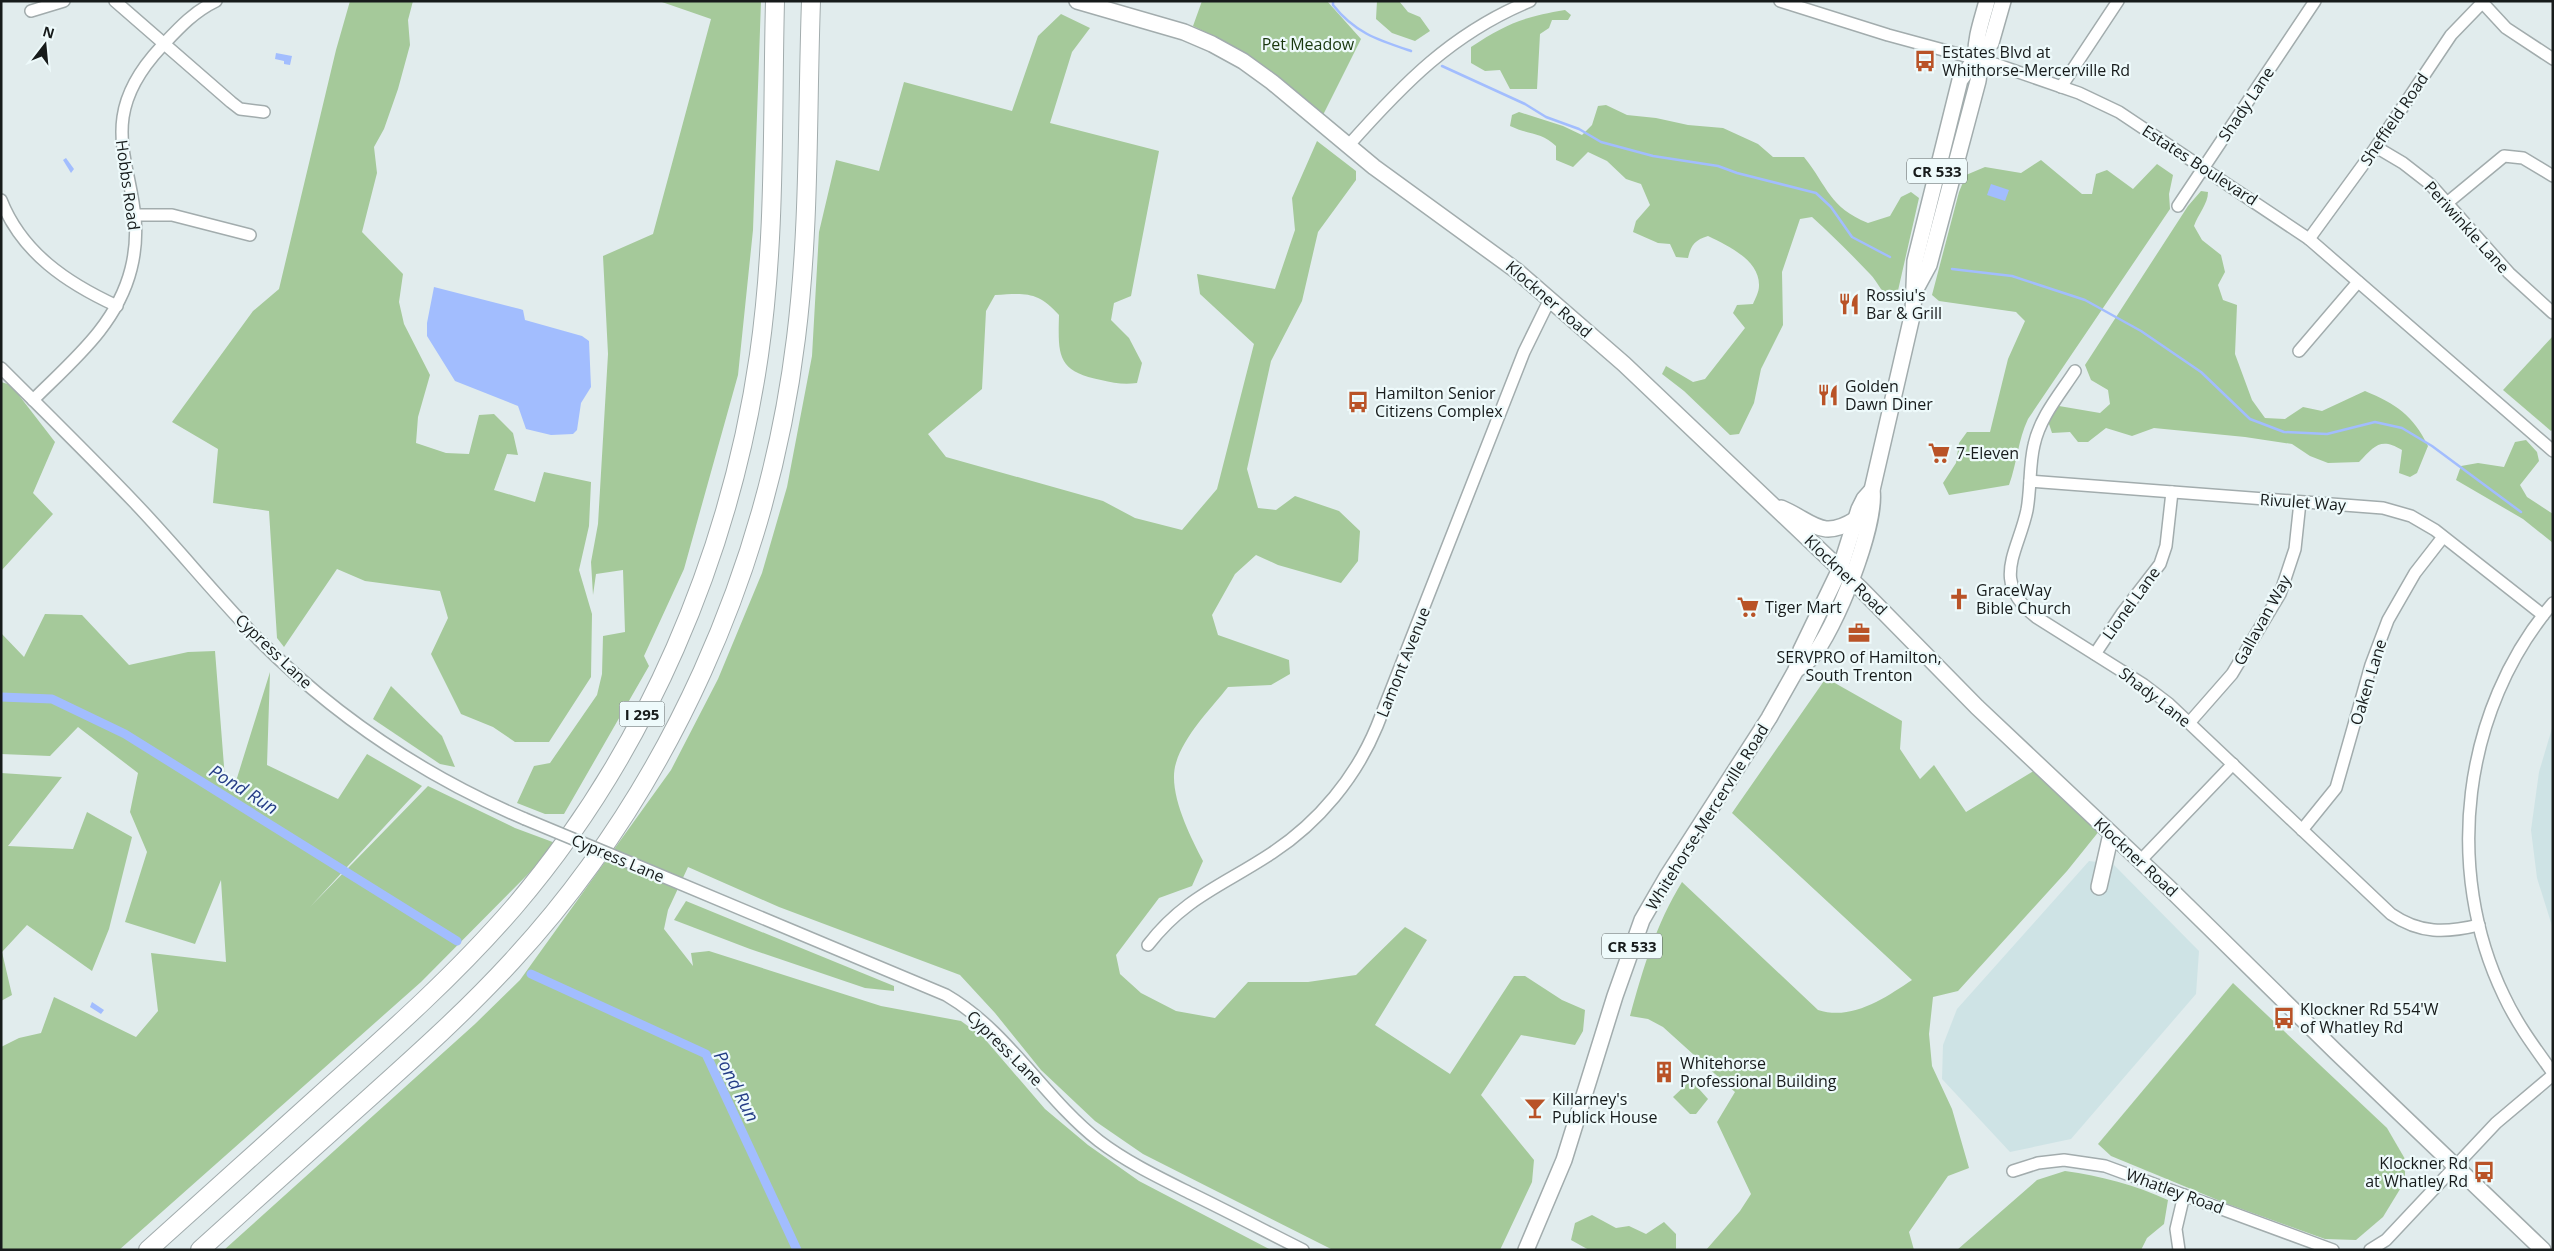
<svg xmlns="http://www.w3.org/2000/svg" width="2554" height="1251" font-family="'Open Sans',sans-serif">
	<rect width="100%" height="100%" fill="#e1eced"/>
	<g fill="#cee3e5">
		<path d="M 2553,725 L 2553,929 L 2537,878 L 2531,830 L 2539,772 Z"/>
		<path d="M 2089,861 L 2113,864 L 2199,951 L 2196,994 L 2071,1139 L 2010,1152 L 1942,1079 L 1943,1045 L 1957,1009 Z"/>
	</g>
	<g fill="#a5c99a">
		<path d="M 350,1 L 413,1 L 408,20 L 410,45 L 398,89 L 384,129 L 374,147 L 377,173 L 362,232 L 403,274 L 399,302 L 404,324 L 430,375 L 418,417 L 416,443 L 446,453 L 469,454 L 479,415 L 494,414 L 513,433 L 518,455 L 507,454 L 494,490 L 535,502 L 544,472 L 591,482 L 589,526 L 579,570 L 592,614 L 591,677 L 549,742 L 515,742 L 493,727 L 461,714 L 431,654 L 448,618 L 440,591 L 365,581 L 337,569 L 284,647 L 277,638 L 269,511 L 213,503 L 218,449 L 172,422 L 253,311 L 279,289 L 336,50 Z"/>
		<path d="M 659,1 L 761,1 L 753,230 L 738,375 L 684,569 L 644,656 L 649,666 L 564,814 L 545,814 L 517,803 L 534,766 L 550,763 L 597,695 L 602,674 L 603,636 L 625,632 L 623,570 L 596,574 L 593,595 L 591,562 L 598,524 L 608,354 L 603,256 L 653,234 L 711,19 Z"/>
		<path d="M 1202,1 L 1327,1 L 1361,39 L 1323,115 C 1283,79 1242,49 1193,26 Z"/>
		<path d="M 1377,1 L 1399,1 L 1408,12 L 1420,17 L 1430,31 L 1415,41 L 1392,33 L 1376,19 Z"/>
		<path d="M 1565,10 L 1571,15 L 1568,20 L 1552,20 L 1549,28 L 1540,34 L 1537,89 L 1510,89 L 1500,70 L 1485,71 L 1471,63 L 1471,47 C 1506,24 1523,17 1565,10 Z"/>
		<path d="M 1061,14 L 1090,28 L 1072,52 L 1050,123 L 1159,151 L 1131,296 L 1114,303 L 1111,320 L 1129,338 L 1142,363 L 1137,383 C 1124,385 1114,383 1101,380 C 1057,371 1058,356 1059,315 C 1038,291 1025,293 995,295 L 986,311 L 982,389 L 928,434 L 946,457 L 1103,501 L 1135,518 L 1182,530 L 1217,489 L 1254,344 L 1200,294 L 1197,274 L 1275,289 L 1295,230 L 1292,198 L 1317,141 L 1356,171 L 1356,180 L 1318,232 L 1302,301 L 1271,361 L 1247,469 L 1258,508 L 1276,510 L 1295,496 L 1339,511 L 1360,531 L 1358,561 L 1341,583 L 1278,565 L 1256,555 L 1235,574 L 1212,615 L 1218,635 L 1289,660 L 1290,674 L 1271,685 L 1228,687 C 1210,710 1185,734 1176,763 C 1167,791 1190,836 1203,861 L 1192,886 L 1159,898 L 1116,955 L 1120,974 L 1141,993 L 1176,1011 L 1215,1018 L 1248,982 L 1308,982 L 1356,975 L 1405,927 L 1427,940 L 1375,1025 L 1450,1074 L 1514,976 L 1525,976 L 1562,1000 L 1585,1010 L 1583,1031 L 1575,1045 L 1521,1035 L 1481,1095 L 1534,1160 L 1532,1182 L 1500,1250 L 1333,1250 L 1143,1154 L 1095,1121 L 1041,1070 L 995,1013 L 960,975 L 779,907 L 688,867 L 668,910 L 664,929 L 693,966 L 691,953 L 709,951 L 881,1006 L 961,1021 L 983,1037 L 1045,1109 L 1088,1145 L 1139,1181 L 1271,1250 L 224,1250 L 475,1024 L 520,980 L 671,770 L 718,679 L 762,573 L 787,487 L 812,356 L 819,232 L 836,160 L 879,171 L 904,82 L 1012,111 L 1038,36 Z"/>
		<path d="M 1606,105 L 1627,115 L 1656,118 L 1688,125 L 1723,128 L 1758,144 L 1773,157 L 1804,157 C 1828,187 1829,207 1868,223 L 1890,216 L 1901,197 L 1911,192 L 1919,198 L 1897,295 L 1889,297 C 1880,291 1878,282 1870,274 C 1851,254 1832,235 1812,217 L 1800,219 L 1782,272 L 1783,325 L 1761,369 L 1754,403 L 1739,434 L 1730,435 L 1684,391 L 1662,374 L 1666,366 L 1693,382 L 1705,379 L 1745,328 L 1733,313 L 1737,305 L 1753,304 C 1755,299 1759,292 1759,286 C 1760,260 1728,246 1708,236 C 1695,240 1691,245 1688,258 L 1676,257 L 1670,244 L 1658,243 L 1633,232 L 1636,221 L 1650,205 L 1641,184 L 1626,179 L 1607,161 L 1588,152 L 1573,167 L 1556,160 L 1556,146 C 1542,132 1529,135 1510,126 L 1512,115 L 1519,112 L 1563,126 L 1582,135 L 1592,125 L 1598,106 Z"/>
		<path d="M 2041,160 L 2082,194 L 2092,194 L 2096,174 L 2107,170 L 2133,189 L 2157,164 L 2173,175 L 2169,194 L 2170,209 L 2028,419 C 2018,440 2017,463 2009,485 L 1949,495 L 1943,483 L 1956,463 L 1959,443 L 1967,432 L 1990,432 L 2008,359 L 2025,321 L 2016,312 L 1939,301 L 1932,295 L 1959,192 L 1966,175 L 1985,167 L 2021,173 Z"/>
		<path d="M 2201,191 L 2208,192 C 2208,204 2198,214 2194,226 L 2202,240 L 2221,255 L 2225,272 L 2218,285 L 2223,300 L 2237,305 L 2235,354 L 2252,400 L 2265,418 L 2285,419 L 2303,407 L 2322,411 L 2365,391 C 2396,404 2413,415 2428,446 L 2417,473 L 2410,477 L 2399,473 L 2402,450 C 2380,437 2375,446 2359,462 L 2328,463 L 2310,456 L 2292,444 L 2245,437 L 2154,428 L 2132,436 L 2106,428 L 2088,442 L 2078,442 L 2070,432 L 2052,433 L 2048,421 L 2059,406 L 2100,413 L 2110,404 L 2108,390 L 2091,380 L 2085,365 L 2188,206 Z"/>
		<path d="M 2553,336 L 2553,429 L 2551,431 L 2503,390 Z"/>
		<path d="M 1,382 L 11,385 L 55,442 L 33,493 L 53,514 L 1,571 Z"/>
		<path d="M 2526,440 L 2537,452 L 2539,461 L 2520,485 L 2527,497 L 2553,514 L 2553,543 L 2523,519 L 2456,480 L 2461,466 L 2478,463 L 2504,467 L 2515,442 Z"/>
		<path d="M 45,614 L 82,615 L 129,665 L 188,652 L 215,651 L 225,779 L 237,778 L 270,672 L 267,765 L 338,799 L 367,754 L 422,786 L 310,907 L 428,786 L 515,828 L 558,844 L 421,982 L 119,1250 L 1,1250 L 1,1047 L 19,1038 L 41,1033 L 54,997 L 136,1037 L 158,1011 L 151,953 L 226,962 L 221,880 L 195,944 L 125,922 L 147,852 L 130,812 L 138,773 L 78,727 L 50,756 L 1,754 L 1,633 L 24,657 Z"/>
		<path d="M 1826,678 L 1902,721 L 1900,749 L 1920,779 L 1934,765 L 1966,812 L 2042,766 L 2104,825 L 2067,871 L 1958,991 L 1933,997 L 1929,1034 L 1932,1066 L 1952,1109 L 1969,1168 L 1948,1176 L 1909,1232 L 1914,1250 L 1706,1250 L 1740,1211 L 1751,1194 L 1717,1122 L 1735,1092 L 1663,1027 L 1648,1019 L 1630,1016 C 1643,969 1656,924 1682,882 L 1818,1010 C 1852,1021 1885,998 1912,980 L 1732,813 Z"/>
		<path d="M 391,686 L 442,736 L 455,767 L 440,764 L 373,719 Z"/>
		<path d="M 1,773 L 62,777 L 8,846 L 73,849 L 87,812 L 132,837 L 109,929 L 92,971 L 27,925 L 2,952 L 12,995 L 1,1001 Z"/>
		<path d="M 686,901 L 894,986 L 894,991 L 865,988 L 750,949 L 674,920 Z"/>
		<path d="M 2233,983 L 2387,1128 L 2405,1159 L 2405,1181 L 2383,1217 L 2356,1240 L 2325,1239 L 2225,1203 L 2111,1156 L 2098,1144 Z"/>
		<path d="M 1691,1080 L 1708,1099 L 1696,1114 L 1690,1114 L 1673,1097 Z"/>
		<path d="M 2065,1171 C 2101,1176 2135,1185 2168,1200 L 2164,1224 L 2147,1238 L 2141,1250 L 1957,1250 L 2037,1180 Z"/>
		<path d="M 1592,1215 L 1616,1228 L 1629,1226 L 1646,1234 L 1664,1222 L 1676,1234 L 1676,1250 L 1589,1250 L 1571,1240 L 1575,1223 Z"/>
	</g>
	<g fill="#a2bdfe">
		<path d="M 276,53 L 292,56 L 290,65 L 284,64 L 284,61 L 275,59 Z"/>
		<path d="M 66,158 L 74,169 L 71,173 L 63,160 Z"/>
		<path d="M 1991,184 L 2009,190 L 2005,201 L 1987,195 Z"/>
		<path d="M 434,287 L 520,309 L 523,310 L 525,320 L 582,336 L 589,341 L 591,387 L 581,403 L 577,430 L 573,434 L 551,435 L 526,429 L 518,406 L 455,381 L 427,336 L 427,323 Z"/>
		<path d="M 92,1002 L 104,1010 L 101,1014 L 90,1007 Z"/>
	</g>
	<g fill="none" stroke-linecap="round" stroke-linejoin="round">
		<g stroke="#a2bdfe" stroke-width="2.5">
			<path d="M 1333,1 L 1333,5 C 1355,33 1378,40 1411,51"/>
			<path d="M 1442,66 L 1525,104 L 1546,117 L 1579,129 L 1601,142 L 1653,156 L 1718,166 L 1737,173 L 1816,193 L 1831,207 L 1852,237 L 1890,257"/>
			<path d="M 1952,269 L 2012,276 L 2085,300 L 2141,331 L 2201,372 L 2250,419 L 2284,432 L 2327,434 L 2375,422 L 2402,428 L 2432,446 L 2521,512"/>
		</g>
		<g stroke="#a2bdfe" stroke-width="9">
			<path d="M 1,697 L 52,699 L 125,734 L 457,941"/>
			<path d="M 531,974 L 706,1054 L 797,1250"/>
		</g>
		<g stroke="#a2acad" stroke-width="14">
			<g id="minor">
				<path d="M 115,1 L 231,102 L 240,109 L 264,112"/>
				<path d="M 1780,1 L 1888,35 L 1995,64 L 2079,93 L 2119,112 L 2309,239 L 2553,451"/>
				<path d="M 2481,1 L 2506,28 L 2553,59"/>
				<path d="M 31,11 L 64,1"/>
				<path d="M 2061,87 L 2118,1"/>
				<path d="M 1348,146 C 1403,84 1452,33 1530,1"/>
				<path d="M 2376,147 L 2403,163 L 2430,184 L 2509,273 L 2553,313"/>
				<path d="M 1,200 C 22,253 67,283 117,306"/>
				<path d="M 2447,203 L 2504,156 L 2523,158 L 2553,176"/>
				<path d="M 2178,206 L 2315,1"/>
				<path d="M 134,215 L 172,215 L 250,235"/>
				<path d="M 2309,239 L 2376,147 L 2451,35 L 2482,3"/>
				<path d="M 2299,351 L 2358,282"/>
				<path d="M 1,368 C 46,413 91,457 134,502 C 177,547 216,596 259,640 C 335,716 426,777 525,819"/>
				<path d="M 2075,371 C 2060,394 2040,417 2034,445 C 2029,466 2031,488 2027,510 C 2018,553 1990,581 2036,617 L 2144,685 L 2169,704 L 2391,914 C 2420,934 2446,933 2479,925"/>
				<path d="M 33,400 C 72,361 117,325 131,269 C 154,179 80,134 161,47 C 178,29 193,12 216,1"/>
				<path d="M 2030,481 L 2383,508 L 2411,516 L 2435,530 L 2543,615"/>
				<path d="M 2553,603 C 2462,710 2443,870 2504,996 C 2517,1024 2535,1048 2553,1073"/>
				<path d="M 2095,654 L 2123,612 L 2160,564 L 2166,546 L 2172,492"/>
				<path d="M 2189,723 L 2232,674 L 2280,594 L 2295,549 L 2300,502"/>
				<path d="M 2302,830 L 2336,788 L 2371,665 L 2388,620 L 2415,573 L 2443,537"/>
				<path d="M 2140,861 L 2233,764"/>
				<path d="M 631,863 L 946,995 C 1008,1031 1043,1097 1099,1141 C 1128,1163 1162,1179 1194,1195 C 1231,1213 1267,1232 1303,1250"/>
				<path d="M 1148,945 C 1185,897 1224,885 1272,853 C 1319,822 1356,777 1377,726 L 1524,352 L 1550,299"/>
				<path d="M 2013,1171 L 2038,1163 L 2064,1160 L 2105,1166 L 2333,1250"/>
				<path d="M 2179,1250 L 2176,1229 L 2184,1195"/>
				<path d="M 2370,1250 L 2386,1240 L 2496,1123 L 2553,1075"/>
			</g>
		</g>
		<g stroke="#a2acad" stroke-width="18">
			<g id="major">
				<path d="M 1077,1 L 1184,32 L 1212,44 L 1243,61 L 1272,82 L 1374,167 L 1517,271 L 1624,364 L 1861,589 L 1977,707 L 2168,887 L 2336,1052 L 2543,1250"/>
				<path d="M 1916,289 L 1929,265 L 1978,81 C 1980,73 1976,66 1976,57 C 1975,38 1982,20 1987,1"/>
				<path d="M 1781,508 C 1814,522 1821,541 1856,519"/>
				<path d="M 1796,670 C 1801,666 1807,663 1811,658 C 1835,631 1877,525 1872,490 L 1913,312 L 1915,261 L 1960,80 L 1976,58 L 1991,43 L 2003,1"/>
				<path d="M 2099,887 L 2111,834"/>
				<path d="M 1526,1250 L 1564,1160 L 1615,996 L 1642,920 L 1668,875 L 1769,718 L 1796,670 L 1801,650 L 1840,569 L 1859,509 L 1864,499 L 1872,490"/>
			</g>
		</g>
		<g stroke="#a2acad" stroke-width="20">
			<g id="highway">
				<path d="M 148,1250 C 208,1196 269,1141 329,1087 C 393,1030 457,973 514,907 C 646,753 730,555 759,355 C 776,238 772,119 775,1"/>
				<path d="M 200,1250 C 256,1199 313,1148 369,1098 C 418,1054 467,1010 512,961 C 669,791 768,567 796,338 C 810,227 807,113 811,1"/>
			</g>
		</g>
		<use href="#minor" stroke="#fff" stroke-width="11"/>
		<use href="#major" stroke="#fff" stroke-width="15"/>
		<use href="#highway" stroke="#fff" stroke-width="18"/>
		<g stroke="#a2acad" stroke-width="14" stroke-linecap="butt">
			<path id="minor-bridge" d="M 525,819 L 631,863"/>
		</g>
		<use href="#minor-bridge" stroke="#fff" stroke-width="11"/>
	</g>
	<defs>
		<g id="bus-bare" transform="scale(1.725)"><path d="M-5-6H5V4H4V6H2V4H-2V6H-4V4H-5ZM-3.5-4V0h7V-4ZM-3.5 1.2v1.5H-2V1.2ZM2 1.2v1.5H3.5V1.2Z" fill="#b95327" stroke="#eefafb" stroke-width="2.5" paint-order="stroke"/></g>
		<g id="restaurant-bare" transform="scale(1.725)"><path d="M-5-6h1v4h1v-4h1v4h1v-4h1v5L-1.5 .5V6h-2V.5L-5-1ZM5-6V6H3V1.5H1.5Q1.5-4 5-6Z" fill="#b95327" stroke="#eefafb" stroke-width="2.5" paint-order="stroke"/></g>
		<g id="supermarket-bare" transform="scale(1.725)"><path d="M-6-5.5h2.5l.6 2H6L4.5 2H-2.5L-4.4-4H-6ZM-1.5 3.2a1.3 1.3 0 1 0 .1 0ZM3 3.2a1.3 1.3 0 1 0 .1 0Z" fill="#b95327" stroke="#eefafb" stroke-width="2.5" paint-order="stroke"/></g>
		<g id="church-bare" transform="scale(1.725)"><path d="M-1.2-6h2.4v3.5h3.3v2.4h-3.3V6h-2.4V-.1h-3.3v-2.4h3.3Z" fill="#b95327" stroke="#eefafb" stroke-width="2.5" paint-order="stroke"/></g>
		<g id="office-bare" transform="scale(1.725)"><path d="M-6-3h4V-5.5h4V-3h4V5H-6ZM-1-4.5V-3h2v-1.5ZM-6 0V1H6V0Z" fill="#b95327" stroke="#eefafb" stroke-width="2.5" paint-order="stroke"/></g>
		<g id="building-bare" transform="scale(1.725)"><path d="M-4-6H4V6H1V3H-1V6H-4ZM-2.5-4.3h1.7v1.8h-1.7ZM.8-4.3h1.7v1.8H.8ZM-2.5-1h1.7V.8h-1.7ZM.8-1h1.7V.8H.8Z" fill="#b95327" stroke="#eefafb" stroke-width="2.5" paint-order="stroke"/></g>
		<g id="bar-bare" transform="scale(1.725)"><path d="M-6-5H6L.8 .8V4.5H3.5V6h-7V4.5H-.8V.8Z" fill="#b95327" stroke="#eefafb" stroke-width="2.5" paint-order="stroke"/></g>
	</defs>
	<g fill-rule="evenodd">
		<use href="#bus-bare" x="1925" y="61"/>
		<use href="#restaurant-bare" x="1849" y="304"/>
		<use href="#restaurant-bare" x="1828" y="395"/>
		<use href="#bus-bare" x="1358" y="402"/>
		<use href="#supermarket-bare" x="1939" y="453"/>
		<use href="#church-bare" x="1959" y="599"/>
		<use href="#supermarket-bare" x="1748" y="607"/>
		<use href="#office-bare" x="1859" y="633"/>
		<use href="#bus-bare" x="2284" y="1018"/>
		<use href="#building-bare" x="1664" y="1072"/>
		<use href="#bar-bare" x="1535" y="1108"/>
		<use href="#bus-bare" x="2484" y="1172"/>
	</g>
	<g text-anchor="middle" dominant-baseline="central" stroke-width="4.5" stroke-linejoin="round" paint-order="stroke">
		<g fill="#eefafb" stroke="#585e5e" stroke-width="1">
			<rect x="1907" y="158.5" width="60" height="25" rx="4"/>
			<rect x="619.5" y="701.5" width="45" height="25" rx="4"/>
			<rect x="1602" y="933.5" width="60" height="25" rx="4"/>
		</g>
		<g font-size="15" font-weight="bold" fill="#171b1b">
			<text x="1937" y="171">CR 533</text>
			<text x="642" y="714">I 295</text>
			<text x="1632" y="946">CR 533</text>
		</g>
		<g font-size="16" fill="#19370d" stroke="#eefafb">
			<text x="1308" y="44">Pet Meadow</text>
		</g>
		<g font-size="16" fill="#171b1b" stroke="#eefafb" text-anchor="start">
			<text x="1942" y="52">Estates Blvd at<tspan x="1942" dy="18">Whithorse-Mercerville Rd</tspan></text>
			<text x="1866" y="295">Rossiu's<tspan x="1866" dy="18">Bar &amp; Grill</tspan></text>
			<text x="1845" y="386">Golden<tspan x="1845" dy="18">Dawn Diner</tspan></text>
			<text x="1375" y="393">Hamilton Senior<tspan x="1375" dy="18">Citizens Complex</tspan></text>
			<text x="1956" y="453">7-Eleven</text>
			<text x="1976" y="590">GraceWay<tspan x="1976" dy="18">Bible Church</tspan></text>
			<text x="1765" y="607">Tiger Mart</text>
			<text x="1859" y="657" text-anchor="middle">SERVPRO of Hamilton,<tspan x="1859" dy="18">South Trenton</tspan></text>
			<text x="2300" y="1009">Klockner Rd 554'W<tspan x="2300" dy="18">of Whatley Rd</tspan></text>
			<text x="1680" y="1063">Whitehorse<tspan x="1680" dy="18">Professional Building</tspan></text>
			<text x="1552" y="1099">Killarney's<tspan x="1552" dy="18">Publick House</tspan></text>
			<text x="2468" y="1163" text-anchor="end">Klockner Rd<tspan x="2468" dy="18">at Whatley Rd</tspan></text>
		</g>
		<g font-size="16" fill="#171b1b" stroke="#eefafb">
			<text transform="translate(2246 104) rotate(-56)">Shady Lane</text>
			<text transform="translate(2394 119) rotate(-56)">Sheffield Road</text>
			<text transform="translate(2200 165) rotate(33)">Estates Boulevard</text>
			<text transform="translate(128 185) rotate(82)">Hobbs Road</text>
			<text transform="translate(2467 227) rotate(48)">Periwinkle Lane</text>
			<text transform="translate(1549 299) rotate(41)">Klockner Road</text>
			<text transform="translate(2303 502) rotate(4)">Rivulet Way</text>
			<text transform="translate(1846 575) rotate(44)">Klockner Road</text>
			<text transform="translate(2131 603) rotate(-54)">Lionel Lane</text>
			<text transform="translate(2262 620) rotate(-61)">Gallavan Way</text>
			<text transform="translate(274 651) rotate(44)">Cypress Lane</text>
			<text transform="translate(1403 662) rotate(-68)">Lamont Avenue</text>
			<text transform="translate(2368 682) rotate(-73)">Oaken Lane</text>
			<text transform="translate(2155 697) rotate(38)">Shady Lane</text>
			<text transform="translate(1707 817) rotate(-58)">Whitehorse-Mercerville Road</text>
			<text transform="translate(2136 857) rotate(43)">Klockner Road</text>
			<text transform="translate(618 858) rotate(23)">Cypress Lane</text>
			<text transform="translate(1005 1048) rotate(45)">Cypress Lane</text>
			<text transform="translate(2175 1191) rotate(20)">Whatley Road</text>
		</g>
		<g font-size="18" font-style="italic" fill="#243c86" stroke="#eefafb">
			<text transform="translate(244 789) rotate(32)">Pond Run</text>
			<text transform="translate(737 1086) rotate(63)">Pond Run</text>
		</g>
	</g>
	<rect width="2554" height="1251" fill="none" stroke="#171b1b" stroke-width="5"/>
	<g transform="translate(45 45) rotate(16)" stroke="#eefafb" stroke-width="4" paint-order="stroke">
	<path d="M0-4L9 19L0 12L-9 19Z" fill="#171b1b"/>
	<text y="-8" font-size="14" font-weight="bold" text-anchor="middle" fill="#171b1b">N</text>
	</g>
</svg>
